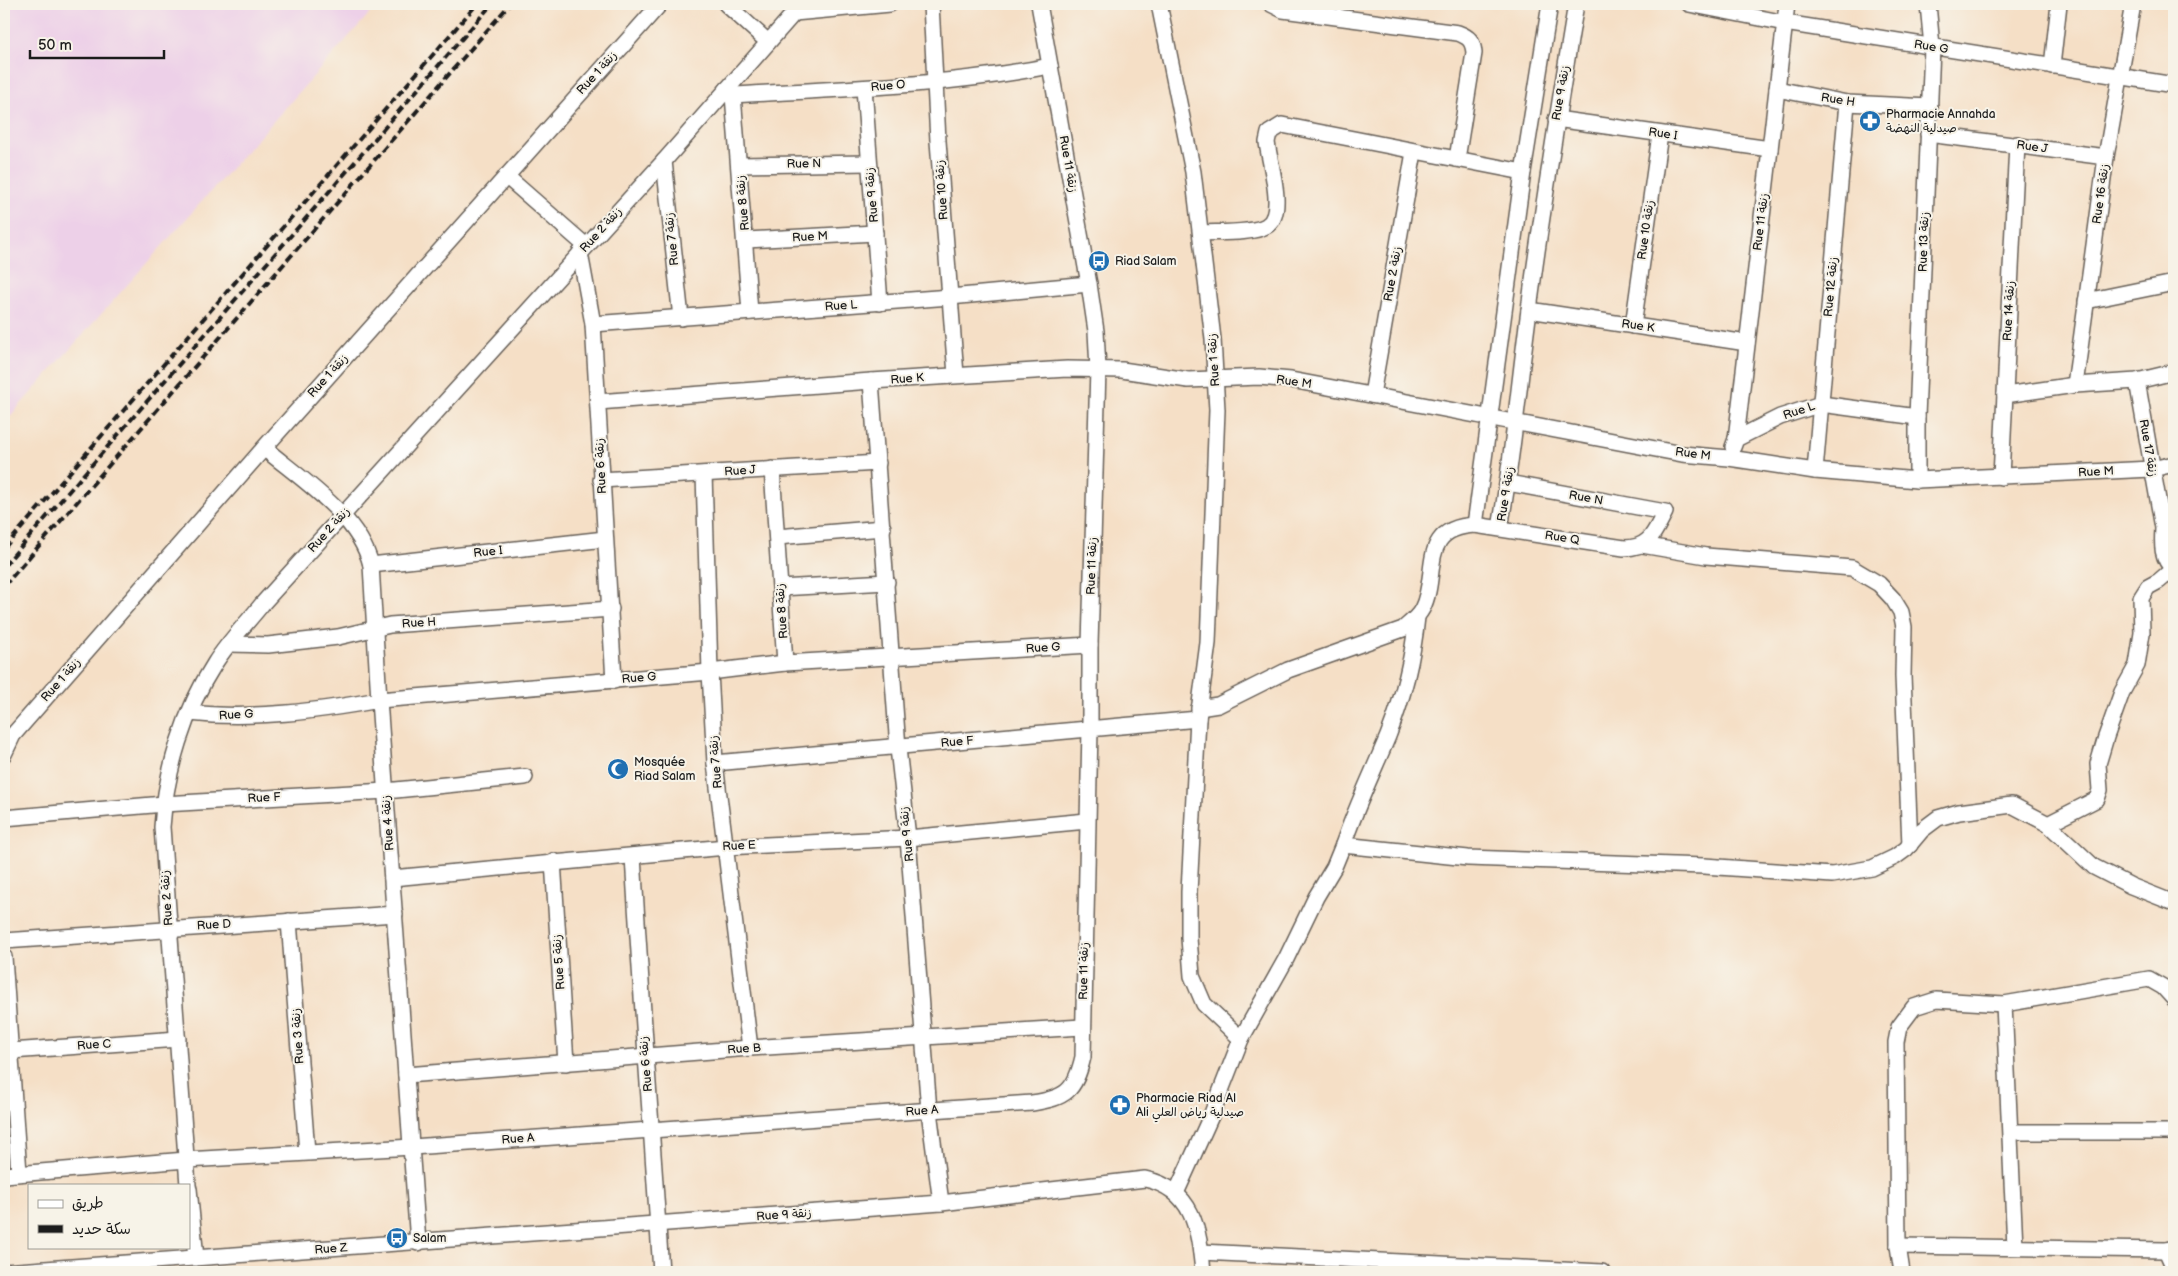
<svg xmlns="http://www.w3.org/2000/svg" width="2178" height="1276" font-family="'Balsamiq Sans','Playpen Sans Arabic',sans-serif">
	<rect width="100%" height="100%" fill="#f7f3e8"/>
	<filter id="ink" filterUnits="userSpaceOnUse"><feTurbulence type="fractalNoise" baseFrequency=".02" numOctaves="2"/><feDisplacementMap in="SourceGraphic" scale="10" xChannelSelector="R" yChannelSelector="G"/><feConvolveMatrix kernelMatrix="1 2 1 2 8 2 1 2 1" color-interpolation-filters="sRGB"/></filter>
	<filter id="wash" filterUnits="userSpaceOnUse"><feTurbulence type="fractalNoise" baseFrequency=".0096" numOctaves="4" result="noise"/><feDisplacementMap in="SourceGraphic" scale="20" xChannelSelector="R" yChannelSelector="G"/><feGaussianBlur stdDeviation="1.12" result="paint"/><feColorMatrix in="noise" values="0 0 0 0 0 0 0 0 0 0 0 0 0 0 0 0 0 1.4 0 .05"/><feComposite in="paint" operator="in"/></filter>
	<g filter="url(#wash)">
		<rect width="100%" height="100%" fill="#f5dfc6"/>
		<path fill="#edd0e8" d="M 4,4 L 378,4 L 4,423 Z"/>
	</g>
	<g filter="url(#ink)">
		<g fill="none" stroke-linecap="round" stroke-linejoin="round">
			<g stroke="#686058" stroke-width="18">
				<g id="minor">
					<path d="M 726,4 L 768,42"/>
					<path d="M 931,4 L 938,141 L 956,375"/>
					<path d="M 1159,4 L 1193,172 L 1213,339 L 1217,410 L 1208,643 L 1198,719 L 1189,892 L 1189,938 L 1192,976 L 1204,1004 L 1241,1039"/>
					<path d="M 1271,4 L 1283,10 L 1458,33 C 1469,37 1473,41 1474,53 L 1457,159"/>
					<path d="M 1689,4 L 1785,23 L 2174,85"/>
					<path d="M 794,13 L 890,4"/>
					<path d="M 2052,66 L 2059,4"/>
					<path d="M 864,88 L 880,303"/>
					<path d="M 727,89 L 733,95 C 838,89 946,86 1050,66"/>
					<path d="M 1777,89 L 1847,103 L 1930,107"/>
					<path d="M 733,95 L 750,312"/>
					<path d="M 1556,119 L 1770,149"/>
					<path d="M 1928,134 L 2106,157"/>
					<path d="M 664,161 L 681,318"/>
					<path d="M 739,165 L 869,163"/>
					<path d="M 506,176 L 586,246"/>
					<path d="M 1201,233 C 1218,232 1252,234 1266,226 C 1287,215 1269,162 1267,142 L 1269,133 L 1282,125 L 1523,172"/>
					<path d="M 746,240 L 875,233"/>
					<path d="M 580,253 L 593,324 L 614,681"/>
					<path d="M 2086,301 L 2174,283"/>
					<path d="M 1529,310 L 1747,343"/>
					<path d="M 593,324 L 950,297 L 1089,284"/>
					<path d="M 1633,326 L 1660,134"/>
					<path d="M 871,381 L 898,748 L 908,838 L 929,1111 L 941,1203"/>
					<path d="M 2137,381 L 2163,528 C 2162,545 2161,558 2174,570"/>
					<path d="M 2075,385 L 2106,157 L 2133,4"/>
					<path d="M 1372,395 L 1414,152"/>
					<path d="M 2005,395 L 2075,385 L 2137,381 L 2174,372"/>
					<path d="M 598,402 L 871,381 L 1067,369 L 1122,370 L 1188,380 L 1259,377 L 1291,380 L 1682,454 L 1729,458 L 1815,471 L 1917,480 L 2152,469 L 2174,464"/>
					<path d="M 1736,439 L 1787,4"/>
					<path d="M 1733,447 L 1736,439 L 1780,417 L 1821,404 L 1917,417"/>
					<path d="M 264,448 C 302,480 359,516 371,565 L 379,700 L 418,1243"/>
					<path d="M 772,469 L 785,663"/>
					<path d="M 1815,471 L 1847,103"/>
					<path d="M 704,474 L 710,672 L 715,763 L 750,1048"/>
					<path d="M 2001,477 L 2017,144"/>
					<path d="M 601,480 L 878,463"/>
					<path d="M 1917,480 L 1917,417 L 1932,47 L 1928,4"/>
					<path d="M 1475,525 L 1523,172 L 1550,4"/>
					<path d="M 1500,528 C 1513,455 1519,383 1529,310 C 1542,208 1559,106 1576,4"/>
					<path d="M 777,537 L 883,528"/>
					<path d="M 1642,545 L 1706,556 L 1852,568 L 1879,584 L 1893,599 L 1901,612 L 1904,627 L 1903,676 L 1910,845"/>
					<path d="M 371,565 L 605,539"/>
					<path d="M 780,588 L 887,582"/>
					<path d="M 229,644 L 268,645 L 338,637 L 390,625 L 611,609"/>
					<path d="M 1199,708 L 1218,705 L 1288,670 L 1403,629 C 1410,623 1418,617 1422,609 C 1440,574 1417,528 1475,525 L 1624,548 C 1650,548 1654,533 1665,512 L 1508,483"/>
					<path d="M 190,713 C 252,720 318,711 379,700 L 710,672 L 785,663 L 1090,645"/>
					<path d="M 4,754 L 13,735 L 264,448 L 660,4"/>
					<path d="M 715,763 L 1198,719"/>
					<path d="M 4,818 L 164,804 L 386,791 L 525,777"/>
					<path d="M 2048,824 L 2094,867 L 2131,886 L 2174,903"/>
					<path d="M 1343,845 C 1356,807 1373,772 1388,736 C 1403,698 1413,657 1417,617"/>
					<path d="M 633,856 C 641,995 652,1133 661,1272"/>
					<path d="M 553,861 L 566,1063"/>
					<path d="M 392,878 L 726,847 L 908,838 L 1087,821"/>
					<path d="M 289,921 L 307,1152"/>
					<path d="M 4,941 L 395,914"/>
					<path d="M 4,957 L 19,1173"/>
					<path d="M 2004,1004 L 2015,1247"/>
					<path d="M 11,1051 L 178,1039"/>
					<path d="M 406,1075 L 750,1048 L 1082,1027"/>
					<path d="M 2012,1132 L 2174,1132"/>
					<path d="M 4,1175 L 186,1160 L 412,1147 L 1032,1103 C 1066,1098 1075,1091 1083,1057 L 1090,729 L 1090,645 L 1098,369 L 1096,331 L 1089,284 L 1039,4"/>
					<path d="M 188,1185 L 162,827 C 166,771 184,711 215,663 C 228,642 247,623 263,603 L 664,161 L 802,4"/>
					<path d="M 189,1189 L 196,1258"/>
					<path d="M 1177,1191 L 1211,1116 L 1241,1039 L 1286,959 L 1316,897 L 1334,867 L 1343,845 L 1468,858 L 1704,866 L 1832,875 L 1872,868 L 1895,857 L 1906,849 L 1922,830 L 1938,818 L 1959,812 L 2012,805 L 2048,824 L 2097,799 L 2100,790 L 2098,764 L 2106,737 L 2122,692 L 2137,665 L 2142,633 L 2141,598 L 2148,587 L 2159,581 L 2173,569"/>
					<path d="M 1898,1246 L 2166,1250 L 2174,1248"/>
					<path d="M 2166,1250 L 2174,1268"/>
					<path d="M 1201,1252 L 1602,1272"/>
					<path d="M 4,1272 L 941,1203 L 1145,1179 C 1193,1189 1199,1229 1203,1272"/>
					<path d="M 1902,1272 L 1898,1246 L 1896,1042 L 1899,1027 L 1914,1007 L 1936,1000 L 2004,1004 L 2149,979 L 2163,987 L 2174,999"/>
				</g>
			</g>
			<use href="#minor" stroke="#fff" stroke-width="15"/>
			<g stroke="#1c1c1c" stroke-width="4" stroke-dasharray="8 4" stroke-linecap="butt">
				<path d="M 4,548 L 477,4"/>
				<path d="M 4,566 L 492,4"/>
				<path d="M 4,586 L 510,4"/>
			</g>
		</g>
	</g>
	<defs>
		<g id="pharmacy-disc" transform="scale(1.125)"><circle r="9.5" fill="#1f6fb2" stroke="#f7f3e8"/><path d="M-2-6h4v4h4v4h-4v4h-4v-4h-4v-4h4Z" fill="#fff"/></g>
		<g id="bus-disc" transform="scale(1.125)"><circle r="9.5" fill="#1f6fb2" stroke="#f7f3e8"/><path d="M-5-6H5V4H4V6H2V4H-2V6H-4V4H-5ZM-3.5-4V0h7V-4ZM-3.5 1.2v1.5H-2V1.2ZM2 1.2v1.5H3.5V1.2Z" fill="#fff"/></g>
		<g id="mosque-disc" transform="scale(1.125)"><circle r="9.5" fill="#1f6fb2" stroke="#f7f3e8"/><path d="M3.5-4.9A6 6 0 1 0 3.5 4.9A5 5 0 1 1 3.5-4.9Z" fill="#fff"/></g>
	</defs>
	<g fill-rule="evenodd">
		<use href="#pharmacy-disc" x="1870" y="121"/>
		<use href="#bus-disc" x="1099" y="261"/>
		<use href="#mosque-disc" x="618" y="769"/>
		<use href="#pharmacy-disc" x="1120" y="1105"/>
		<use href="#bus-disc" x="397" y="1238"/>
	</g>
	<g text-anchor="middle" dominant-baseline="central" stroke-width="4" stroke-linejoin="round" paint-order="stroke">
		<g font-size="12" fill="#1c1c1c" stroke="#f7f3e8">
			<text transform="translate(1931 47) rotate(9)">Rue G</text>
			<text transform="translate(597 73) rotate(-48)">Rue 1 زنقة</text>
			<text transform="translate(888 86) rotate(-5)">Rue O</text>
			<text transform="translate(1561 93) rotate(-80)">Rue 9 زنقة</text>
			<text transform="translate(1838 100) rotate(8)">Rue H</text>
			<text transform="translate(1663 134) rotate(8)">Rue I</text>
			<text transform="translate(2032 147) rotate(8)">Rue J</text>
			<text transform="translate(804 164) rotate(-1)">Rue N</text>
			<text transform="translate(1068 164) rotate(80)">Rue 11 زنقة</text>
			<text transform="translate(942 190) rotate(-94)">Rue 10 زنقة</text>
			<text transform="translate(2101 194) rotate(-82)">Rue 16 زنقة</text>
			<text transform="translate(872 195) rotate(-95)">Rue 9 زنقة</text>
			<text transform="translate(743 203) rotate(-95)">Rue 8 زنقة</text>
			<text transform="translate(1761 222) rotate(-83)">Rue 11 زنقة</text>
			<text transform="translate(601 230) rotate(-48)">Rue 2 زنقة</text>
			<text transform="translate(1646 230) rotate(-82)">Rue 10 زنقة</text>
			<text transform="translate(810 237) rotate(-3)">Rue M</text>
			<text transform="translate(672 239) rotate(-96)">Rue 7 زنقة</text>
			<text transform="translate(1924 242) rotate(-88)">Rue 13 زنقة</text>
			<text transform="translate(1393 274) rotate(-80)">Rue 2 زنقة</text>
			<text transform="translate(1831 287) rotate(-85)">Rue 12 زنقة</text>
			<text transform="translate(841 306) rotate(-4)">Rue L</text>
			<text transform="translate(2009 311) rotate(-87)">Rue 14 زنقة</text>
			<text transform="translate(1638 326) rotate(8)">Rue K</text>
			<text transform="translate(1214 360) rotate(-94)">Rue 1 زنقة</text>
			<text transform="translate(328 376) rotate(-48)">Rue 1 زنقة</text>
			<text transform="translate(907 379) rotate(-4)">Rue K</text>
			<text transform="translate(1294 382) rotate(8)">Rue M</text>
			<text transform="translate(1799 411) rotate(-19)">Rue L</text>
			<text transform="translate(2148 448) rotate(80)">Rue 17 زنقة</text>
			<text transform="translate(1693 454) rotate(7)">Rue M</text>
			<text transform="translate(601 466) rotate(-93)">Rue 6 زنقة</text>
			<text transform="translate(740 471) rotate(-4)">Rue J</text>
			<text transform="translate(2096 472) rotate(-3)">Rue M</text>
			<text transform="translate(1506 494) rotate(-81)">Rue 9 زنقة</text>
			<text transform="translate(1586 498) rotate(10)">Rue N</text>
			<text transform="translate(329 530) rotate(-48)">Rue 2 زنقة</text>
			<text transform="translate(1562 538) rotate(9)">Rue Q</text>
			<text transform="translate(488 552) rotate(-6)">Rue I</text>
			<text transform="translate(1092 566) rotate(-88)">Rue 11 زنقة</text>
			<text transform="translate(782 611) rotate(-94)">Rue 8 زنقة</text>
			<text transform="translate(419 623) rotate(-4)">Rue H</text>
			<text transform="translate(1043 648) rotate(-4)">Rue G</text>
			<text transform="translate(639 678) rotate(-5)">Rue G</text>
			<text transform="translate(61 680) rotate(-49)">Rue 1 زنقة</text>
			<text transform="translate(236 715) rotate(-3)">Rue G</text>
			<text transform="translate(957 742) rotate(-5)">Rue F</text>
			<text transform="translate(716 762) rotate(-95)">Rue 7 زنقة</text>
			<text transform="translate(264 798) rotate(-3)">Rue F</text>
			<text transform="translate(388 823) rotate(-94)">Rue 4 زنقة</text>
			<text transform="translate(907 834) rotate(-96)">Rue 9 زنقة</text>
			<text transform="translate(739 846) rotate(-3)">Rue E</text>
			<text transform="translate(167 898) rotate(-94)">Rue 2 زنقة</text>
			<text transform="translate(214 925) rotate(-3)">Rue D</text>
			<text transform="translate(559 962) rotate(-94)">Rue 5 زنقة</text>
			<text transform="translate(1084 971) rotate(-89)">Rue 11 زنقة</text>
			<text transform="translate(298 1036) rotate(-94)">Rue 3 زنقة</text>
			<text transform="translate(94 1045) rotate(-4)">Rue C</text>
			<text transform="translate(744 1049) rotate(-4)">Rue B</text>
			<text transform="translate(646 1064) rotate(-95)">Rue 6 زنقة</text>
			<text transform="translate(922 1111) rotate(-4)">Rue A</text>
			<text transform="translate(518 1139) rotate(-4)">Rue A</text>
			<text transform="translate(784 1215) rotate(-4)">Rue 9 زنقة</text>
			<text transform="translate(331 1249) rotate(-4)">Rue Z</text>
		</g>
		<g font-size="12" fill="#1c1c1c" stroke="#f7f3e8" text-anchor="start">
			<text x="1886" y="114">Pharmacie Annahda<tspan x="1886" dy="14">صيدلية النهضة</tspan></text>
			<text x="1115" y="261">Riad Salam</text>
			<text x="634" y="762">Mosquée<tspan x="634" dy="14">Riad Salam</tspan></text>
			<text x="1136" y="1098">Pharmacie Riad Al<tspan x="1136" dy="14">Ali صيدلية رياض العلي</tspan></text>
			<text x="413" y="1238">Salam</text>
		</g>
	</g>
	<rect width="2178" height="1276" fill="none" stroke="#f7f3e8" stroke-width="20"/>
	<rect x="28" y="1184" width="162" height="65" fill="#f7f3e8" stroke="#9f9d96"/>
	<rect x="38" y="1200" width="25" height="8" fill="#ffffff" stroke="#9f9d96"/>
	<text x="72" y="1208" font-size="15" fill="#1c1c1c">طريق</text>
	<rect x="38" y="1225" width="25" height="8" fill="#1c1c1c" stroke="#9f9d96"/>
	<text x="72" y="1234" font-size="15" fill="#1c1c1c">سكة حديد</text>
	<path d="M30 50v8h134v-8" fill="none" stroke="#1c1c1c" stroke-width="2.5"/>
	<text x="38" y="50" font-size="15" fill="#1c1c1c" stroke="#f7f3e8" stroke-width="4" paint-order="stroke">50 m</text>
</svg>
